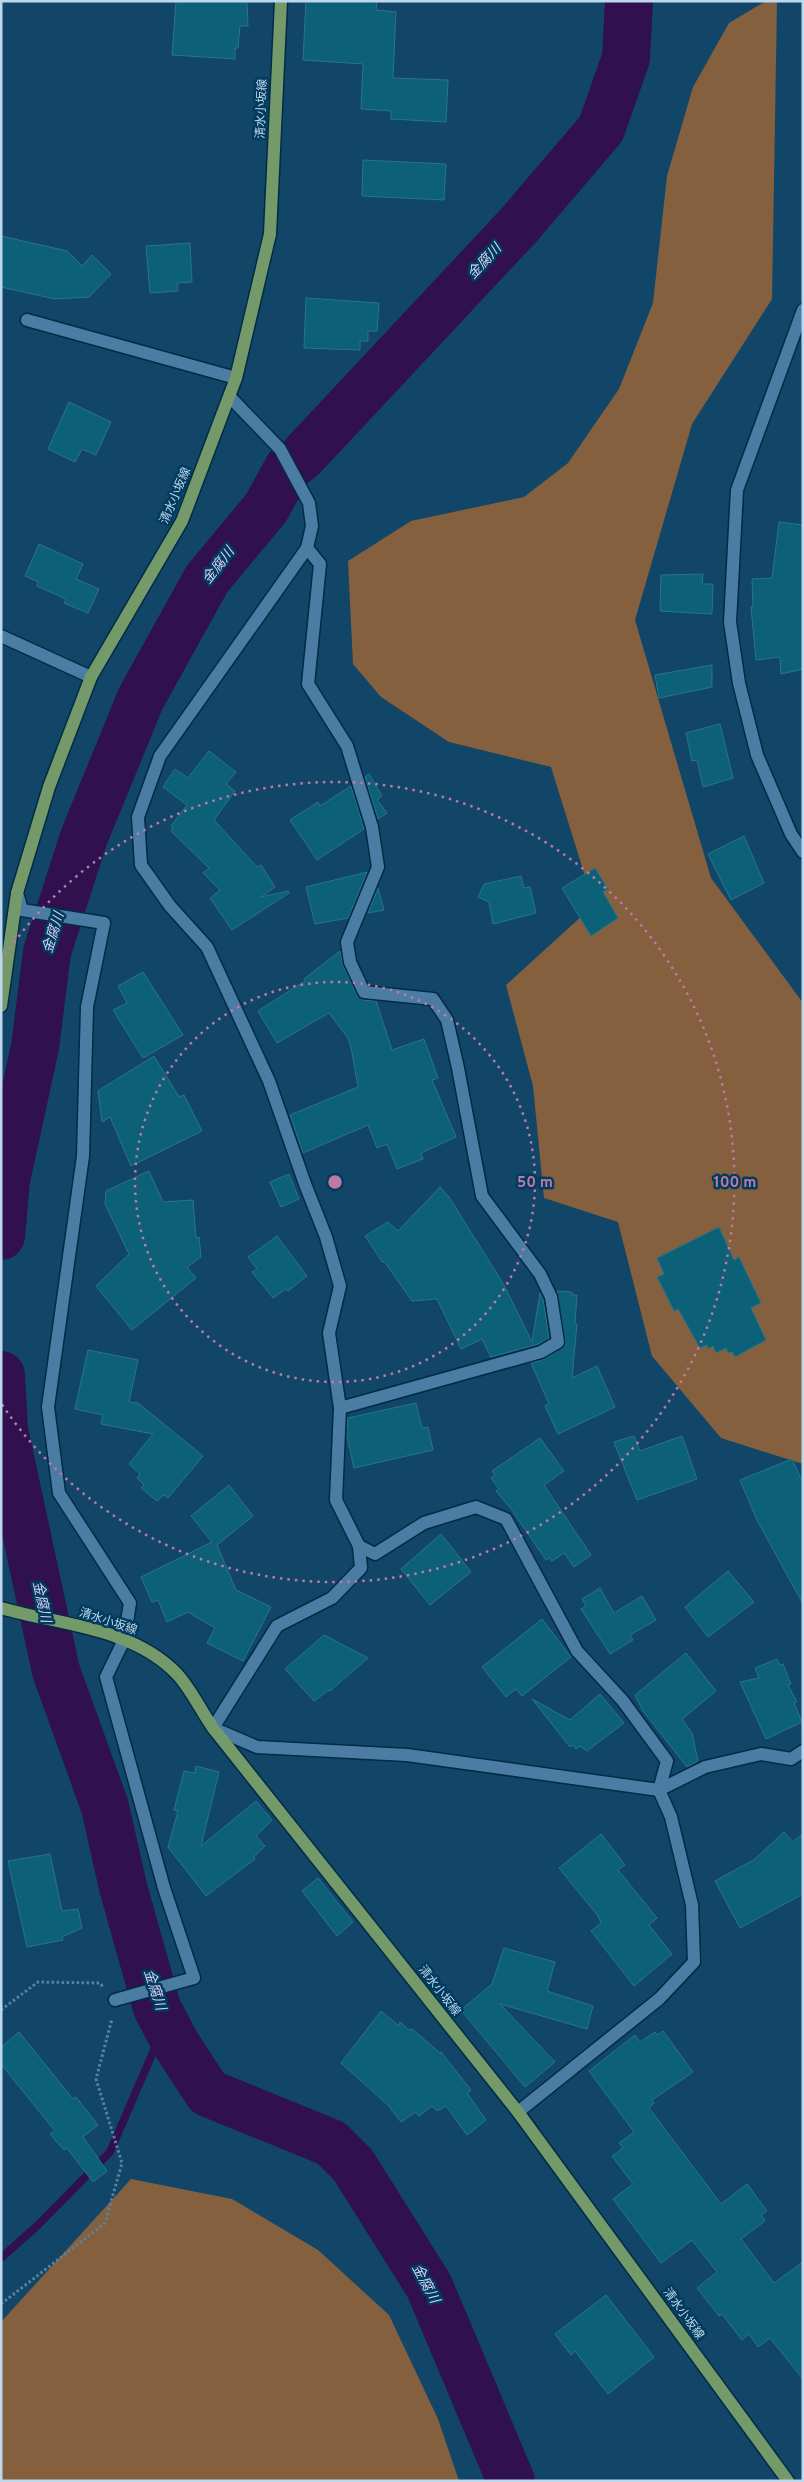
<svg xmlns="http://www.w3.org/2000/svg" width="804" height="2482" font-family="Overpass,'Noto Sans JP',sans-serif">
	<rect width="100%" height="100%" fill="#114669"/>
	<g fill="#85603e">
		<path d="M 766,1 L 777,1 L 772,299 L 692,424 L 635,620 L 711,878 L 803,1003 L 803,1464 L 721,1438 L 652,1356 L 618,1222 L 544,1198 L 533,1086 L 506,985 L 594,905 L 551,767 L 449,742 L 381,697 L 353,664 L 348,561 L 411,521 L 524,497 L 568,463 L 619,389 L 653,303 L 667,176 L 693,87 L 729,23 Z"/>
		<path d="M 131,2179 L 232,2199 L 318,2250 L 389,2315 L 438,2419 L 459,2481 L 1,2481 L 1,2322 Z"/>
	</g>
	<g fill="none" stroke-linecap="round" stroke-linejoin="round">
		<path stroke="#30104e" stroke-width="8" d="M 1,2258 L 38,2225 L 110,2152 L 159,2038 L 176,2044"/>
		<g stroke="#30104e" stroke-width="48">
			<path d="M 1,1236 L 6,1180 L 35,1047 L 47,952 L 84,837 L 141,698 L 207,579 L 266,508 L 288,468 L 302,457 L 520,224 L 601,129 L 626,58 L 629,1"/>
			<path d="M 1,1375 L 4,1430 L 56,1671 L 105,1807 L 123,1887 L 157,2008 L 176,2044 L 208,2093 L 331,2143 L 353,2165 L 429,2286 L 511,2481"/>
		</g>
	</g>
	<g fill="#0c6077" stroke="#2a748c">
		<path d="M 176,1 L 247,1 L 248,26 L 240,26 L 238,48 L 235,48 L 235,59 L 172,55 Z"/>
		<path d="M 306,1 L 377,1 L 376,10 L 396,12 L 393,78 L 448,80 L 446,122 L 391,119 L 391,111 L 361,109 L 363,64 L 303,60 Z"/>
		<path d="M 363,160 L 446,164 L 444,200 L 362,196 Z"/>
		<path d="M 1,236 L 67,251 L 82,266 L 92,255 L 111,274 L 89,297 L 55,299 L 1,287 Z"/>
		<path d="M 190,243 L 192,282 L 177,283 L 178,291 L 150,293 L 146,246 Z"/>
		<path d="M 306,298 L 379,303 L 377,331 L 368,331 L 368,341 L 360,341 L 360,350 L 304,348 Z"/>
		<path d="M 69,402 L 111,422 L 96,455 L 82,449 L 75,462 L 48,449 Z"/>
		<path d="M 779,522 L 803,525 L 803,669 L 781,674 L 780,657 L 756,660 L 751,607 L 753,606 L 752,579 L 772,578 Z"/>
		<path d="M 39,544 L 83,564 L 76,579 L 99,589 L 88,613 L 64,603 L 66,599 L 37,586 L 38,582 L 25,576 Z"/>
		<path d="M 703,574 L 702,584 L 713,584 L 712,614 L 660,611 L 661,575 Z"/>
		<path d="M 712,665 L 712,687 L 659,698 L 655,675 Z"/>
		<path d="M 720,724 L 733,778 L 703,787 L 697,760 L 692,761 L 686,733 Z"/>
		<path d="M 209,751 L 236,772 L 226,784 L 235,791 L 214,820 L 257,867 L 261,865 L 275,887 L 261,897 L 288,891 L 289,893 L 232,930 L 210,898 L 220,890 L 203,873 L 209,868 L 171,831 L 173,828 L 171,826 L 187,805 L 163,787 L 175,769 L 188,778 Z"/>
		<path d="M 369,774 L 382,796 L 377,800 L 387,813 L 378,819 L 365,777 Z"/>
		<path d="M 351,786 L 364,829 L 317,860 L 290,820 L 318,802 L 320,806 Z"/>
		<path d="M 744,836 L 764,883 L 731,900 L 708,854 Z"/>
		<path d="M 595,868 L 608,889 L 603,892 L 618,918 L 591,936 L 562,888 Z"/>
		<path d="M 367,872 L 348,918 L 315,924 L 306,887 Z"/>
		<path d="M 521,876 L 524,888 L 530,887 L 536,913 L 493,924 L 489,902 L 478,897 L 484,884 Z"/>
		<path d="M 378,888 L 384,910 L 368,913 Z"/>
		<path d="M 340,951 L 343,965 L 357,996 L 363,1000 L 376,1001 L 392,1050 L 424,1039 L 438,1078 L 432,1080 L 456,1137 L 421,1153 L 423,1159 L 397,1169 L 387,1144 L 377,1148 L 368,1125 L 303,1153 L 290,1115 L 358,1087 L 351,1047 L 348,1038 L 329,1013 L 277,1043 L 258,1011 L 305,981 L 304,979 Z"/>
		<path d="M 143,972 L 183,1035 L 143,1058 L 113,1010 L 127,1003 L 118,986 Z"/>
		<path d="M 154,1056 L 179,1097 L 184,1095 L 202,1131 L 131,1166 L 110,1117 L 102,1122 L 98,1091 Z"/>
		<path d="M 149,1171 L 163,1202 L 193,1200 L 196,1238 L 199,1237 L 201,1257 L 187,1267 L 196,1278 L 132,1330 L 96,1286 L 129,1254 L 105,1204 L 106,1191 Z"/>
		<path d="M 289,1174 L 299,1199 L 281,1207 L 270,1182 Z"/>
		<path d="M 440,1187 L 449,1197 L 504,1285 L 532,1342 L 540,1293 L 543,1299 L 549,1338 L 538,1344 L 491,1357 L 482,1339 L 461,1349 L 437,1299 L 412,1301 L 384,1261 L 383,1263 L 365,1236 L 388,1222 L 398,1231 Z"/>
		<path d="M 719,1227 L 734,1260 L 739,1257 L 761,1303 L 751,1308 L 766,1340 L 735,1357 L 732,1352 L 728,1353 L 726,1348 L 716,1353 L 713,1346 L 708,1349 L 707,1345 L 700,1348 L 678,1309 L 674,1311 L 657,1277 L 664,1274 L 657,1258 Z"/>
		<path d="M 277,1236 L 307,1276 L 288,1291 L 286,1289 L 273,1298 L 252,1272 L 257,1269 L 248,1257 Z"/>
		<path d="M 557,1291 L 572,1292 L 572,1295 L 577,1295 L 575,1324 L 577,1324 L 572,1378 L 597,1366 L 615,1407 L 558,1434 L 545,1406 L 549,1404 L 531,1363 L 545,1359 L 566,1345 Z"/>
		<path d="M 88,1350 L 138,1360 L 129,1402 L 138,1403 L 203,1456 L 168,1498 L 164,1495 L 157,1501 L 141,1488 L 144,1485 L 137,1478 L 140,1474 L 129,1464 L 153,1434 L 101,1424 L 103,1415 L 75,1409 Z"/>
		<path d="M 416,1403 L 422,1428 L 428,1427 L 433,1450 L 354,1468 L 347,1436 L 348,1418 Z"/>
		<path d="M 634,1436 L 640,1451 L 682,1436 L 697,1479 L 637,1500 L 614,1442 Z"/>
		<path d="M 540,1438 L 564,1471 L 544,1485 L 591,1555 L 574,1567 L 564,1553 L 552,1561 L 549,1558 L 546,1560 L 511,1509 L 496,1491 L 499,1489 L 491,1478 L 495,1475 L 492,1471 Z"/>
		<path d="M 792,1459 L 803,1483 L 803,1604 L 757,1520 L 740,1480 Z"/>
		<path d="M 229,1485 L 253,1516 L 217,1545 L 236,1590 L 271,1607 L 243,1661 L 207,1643 L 215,1628 L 188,1612 L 167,1622 L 158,1600 L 152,1602 L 141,1577 L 212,1542 L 191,1516 Z"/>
		<path d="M 441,1534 L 471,1572 L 430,1605 L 401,1569 Z"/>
		<path d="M 728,1571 L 754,1602 L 708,1637 L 685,1607 Z"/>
		<path d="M 600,1588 L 614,1613 L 642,1596 L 656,1620 L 630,1635 L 633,1640 L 610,1654 L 581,1609 L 586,1606 L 582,1599 Z"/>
		<path d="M 542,1619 L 571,1657 L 522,1696 L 516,1689 L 506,1697 L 482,1667 Z"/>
		<path d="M 324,1635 L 368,1658 L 330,1691 L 329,1690 L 314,1701 L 285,1669 Z"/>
		<path d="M 686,1653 L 716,1691 L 682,1719 L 692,1733 L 698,1761 L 687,1767 L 643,1711 L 635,1695 Z"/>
		<path d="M 777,1659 L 780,1665 L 783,1664 L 791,1684 L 788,1685 L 797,1702 L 794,1703 L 802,1722 L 766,1739 L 740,1682 L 759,1678 L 755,1668 Z"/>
		<path d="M 600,1694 L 624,1723 L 587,1751 L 580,1746 L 576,1749 L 573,1745 L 570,1747 L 532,1699 L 570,1720 Z"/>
		<path d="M 196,1766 L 219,1772 L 201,1846 L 256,1801 L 272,1820 L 256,1836 L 265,1846 L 254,1857 L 255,1859 L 206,1896 L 168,1847 L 178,1811 L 174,1810 L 184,1771 L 195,1773 Z"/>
		<path d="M 784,1832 L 793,1842 L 803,1833 L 803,1894 L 740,1928 L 715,1881 L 755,1859 Z"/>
		<path d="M 601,1834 L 625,1865 L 618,1870 L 657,1918 L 649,1925 L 672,1954 L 634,1986 L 591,1931 L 601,1923 L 598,1916 L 559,1868 Z"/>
		<path d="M 50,1854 L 62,1911 L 78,1909 L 82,1928 L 62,1937 L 63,1940 L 27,1947 L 8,1861 Z"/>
		<path d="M 318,1878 L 353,1922 L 337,1936 L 302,1891 Z"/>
		<path d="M 504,1948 L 555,1962 L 547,1991 L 593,2006 L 587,2029 L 500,2004 L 555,2062 L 525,2087 L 461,2010 L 492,1984 Z"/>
		<path d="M 381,2011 L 399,2026 L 400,2022 L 409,2030 L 412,2029 L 440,2053 L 441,2052 L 471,2090 L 467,2093 L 486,2120 L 467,2135 L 446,2106 L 437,2111 L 432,2106 L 419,2116 L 416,2112 L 401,2122 L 388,2105 L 341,2063 Z"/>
		<path d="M 663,2031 L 693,2072 L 652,2100 L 654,2103 L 649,2108 L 721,2204 L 747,2184 L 767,2211 L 761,2215 L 765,2221 L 741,2239 L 774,2283 L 803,2262 L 803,2379 L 770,2338 L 758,2347 L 749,2334 L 742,2340 L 722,2314 L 719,2316 L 697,2288 L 717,2272 L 692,2240 L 661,2263 L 613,2199 L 633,2184 L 612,2156 L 623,2148 L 619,2143 L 634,2132 L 589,2071 L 635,2035 L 640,2042 L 655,2032 L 657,2035 Z"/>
		<path d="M 19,2032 L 73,2099 L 76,2097 L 98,2125 L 83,2137 L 107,2171 L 93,2182 L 67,2148 L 64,2150 L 50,2134 L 55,2131 L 1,2064 L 1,2047 Z"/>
		<path d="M 606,2295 L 654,2357 L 608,2394 L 575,2351 L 571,2355 L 555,2334 Z"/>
	</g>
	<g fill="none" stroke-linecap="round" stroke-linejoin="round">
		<g stroke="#022b45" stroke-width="15">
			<g id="minor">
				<path d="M 803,310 L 737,490 L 730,622 L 739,683 L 757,755 L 791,834 L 803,852"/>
				<path d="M 27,320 L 236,378"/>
				<path d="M 230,397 L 280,449 L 309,503 L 312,526 L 307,548 L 160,756 L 138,817 L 141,865 L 170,906 L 207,947 L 269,1081 L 305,1184 L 326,1237 L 340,1286 L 329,1333 L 340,1408 L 336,1500 L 359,1546 L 361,1568 L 332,1598 L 277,1626 L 213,1728 L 257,1747 L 407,1755 L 659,1790 L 705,1767 L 761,1754 L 791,1759 L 803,1751"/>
				<path d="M 307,548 L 320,564 L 308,684 L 347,746 L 372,827 L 378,867 L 347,942 L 350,962 L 364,992 L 433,999 L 447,1020 L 458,1068 L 482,1196 L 540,1274 L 551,1297 L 558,1342 L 541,1352 L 340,1408"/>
				<path d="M 1,636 L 91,677"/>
				<path d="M 17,893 L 22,910 L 104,923 L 87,1007 L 83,1156 L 48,1407 L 59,1493 L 130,1603 L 124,1640 L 106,1677 L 164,1888 L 194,1978 L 115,2000"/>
				<path d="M 359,1546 L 375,1554 L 424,1523 L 476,1507 L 506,1519 L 577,1651 L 623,1701 L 667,1761 L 659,1790 L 671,1817 L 692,1905 L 694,1962 L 659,1999 L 518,2112"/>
			</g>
		</g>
		<g stroke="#022b45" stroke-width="15">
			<g id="major">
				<path d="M 1,1006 L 17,893 L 49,787 L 91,677 L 182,521 L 236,378 L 270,234 L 281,1"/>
				<path d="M 1,1608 C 60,1625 132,1627 177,1674 C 191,1689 201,1711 213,1728 L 518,2112 L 788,2481"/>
			</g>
		</g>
		<g stroke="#5882a0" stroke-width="3" stroke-dasharray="2.5 2.5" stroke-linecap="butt">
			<path d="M 1,2010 L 38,1982 L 100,1983 L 103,1987"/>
			<path d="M 1,2304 L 105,2223 L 122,2163 L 96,2079 L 112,2019"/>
		</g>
		<use href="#minor" stroke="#4b7da4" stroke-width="12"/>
		<use href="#major" stroke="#749a6a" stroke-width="12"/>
	</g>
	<g fill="none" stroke="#c078a4" stroke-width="2.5" stroke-dasharray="2.5 5">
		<circle cx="335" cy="1182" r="200"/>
		<path d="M1 961A400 400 0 1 1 1 1403"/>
	</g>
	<g text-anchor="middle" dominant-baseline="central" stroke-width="5" stroke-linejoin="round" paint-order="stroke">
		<g font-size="12" fill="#bdd7ed" stroke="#013b5e">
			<text transform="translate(262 109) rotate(-88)">清水小坂線</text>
			<text transform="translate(176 496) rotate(-67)">清水小坂線</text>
			<text transform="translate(108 1622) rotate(18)">清水小坂線</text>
			<text transform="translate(439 1991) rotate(52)">清水小坂線</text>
			<text transform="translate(683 2314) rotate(54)">清水小坂線</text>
		</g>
		<g font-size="14" font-style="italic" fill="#decff5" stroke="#013b5e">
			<text transform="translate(485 262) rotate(-47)">金腐川</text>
			<text transform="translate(219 566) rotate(-52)">金腐川</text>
			<text transform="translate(54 933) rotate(-73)">金腐川</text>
			<text transform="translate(41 1602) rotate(78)">金腐川</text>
			<text transform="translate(154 1990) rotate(72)">金腐川</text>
			<text transform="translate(425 2284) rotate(62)">金腐川</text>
		</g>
	</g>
	<circle cx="335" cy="1182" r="8" fill="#c078a4" stroke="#013b5e" stroke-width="2.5"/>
	<g font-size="15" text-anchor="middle" font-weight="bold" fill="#c078a4" stroke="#013b5e" stroke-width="5" stroke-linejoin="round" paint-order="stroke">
		<text x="535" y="1187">50 m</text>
		<text x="735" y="1187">100 m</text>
	</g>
	<rect width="804" height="2482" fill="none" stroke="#bdd7ed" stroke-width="5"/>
</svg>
